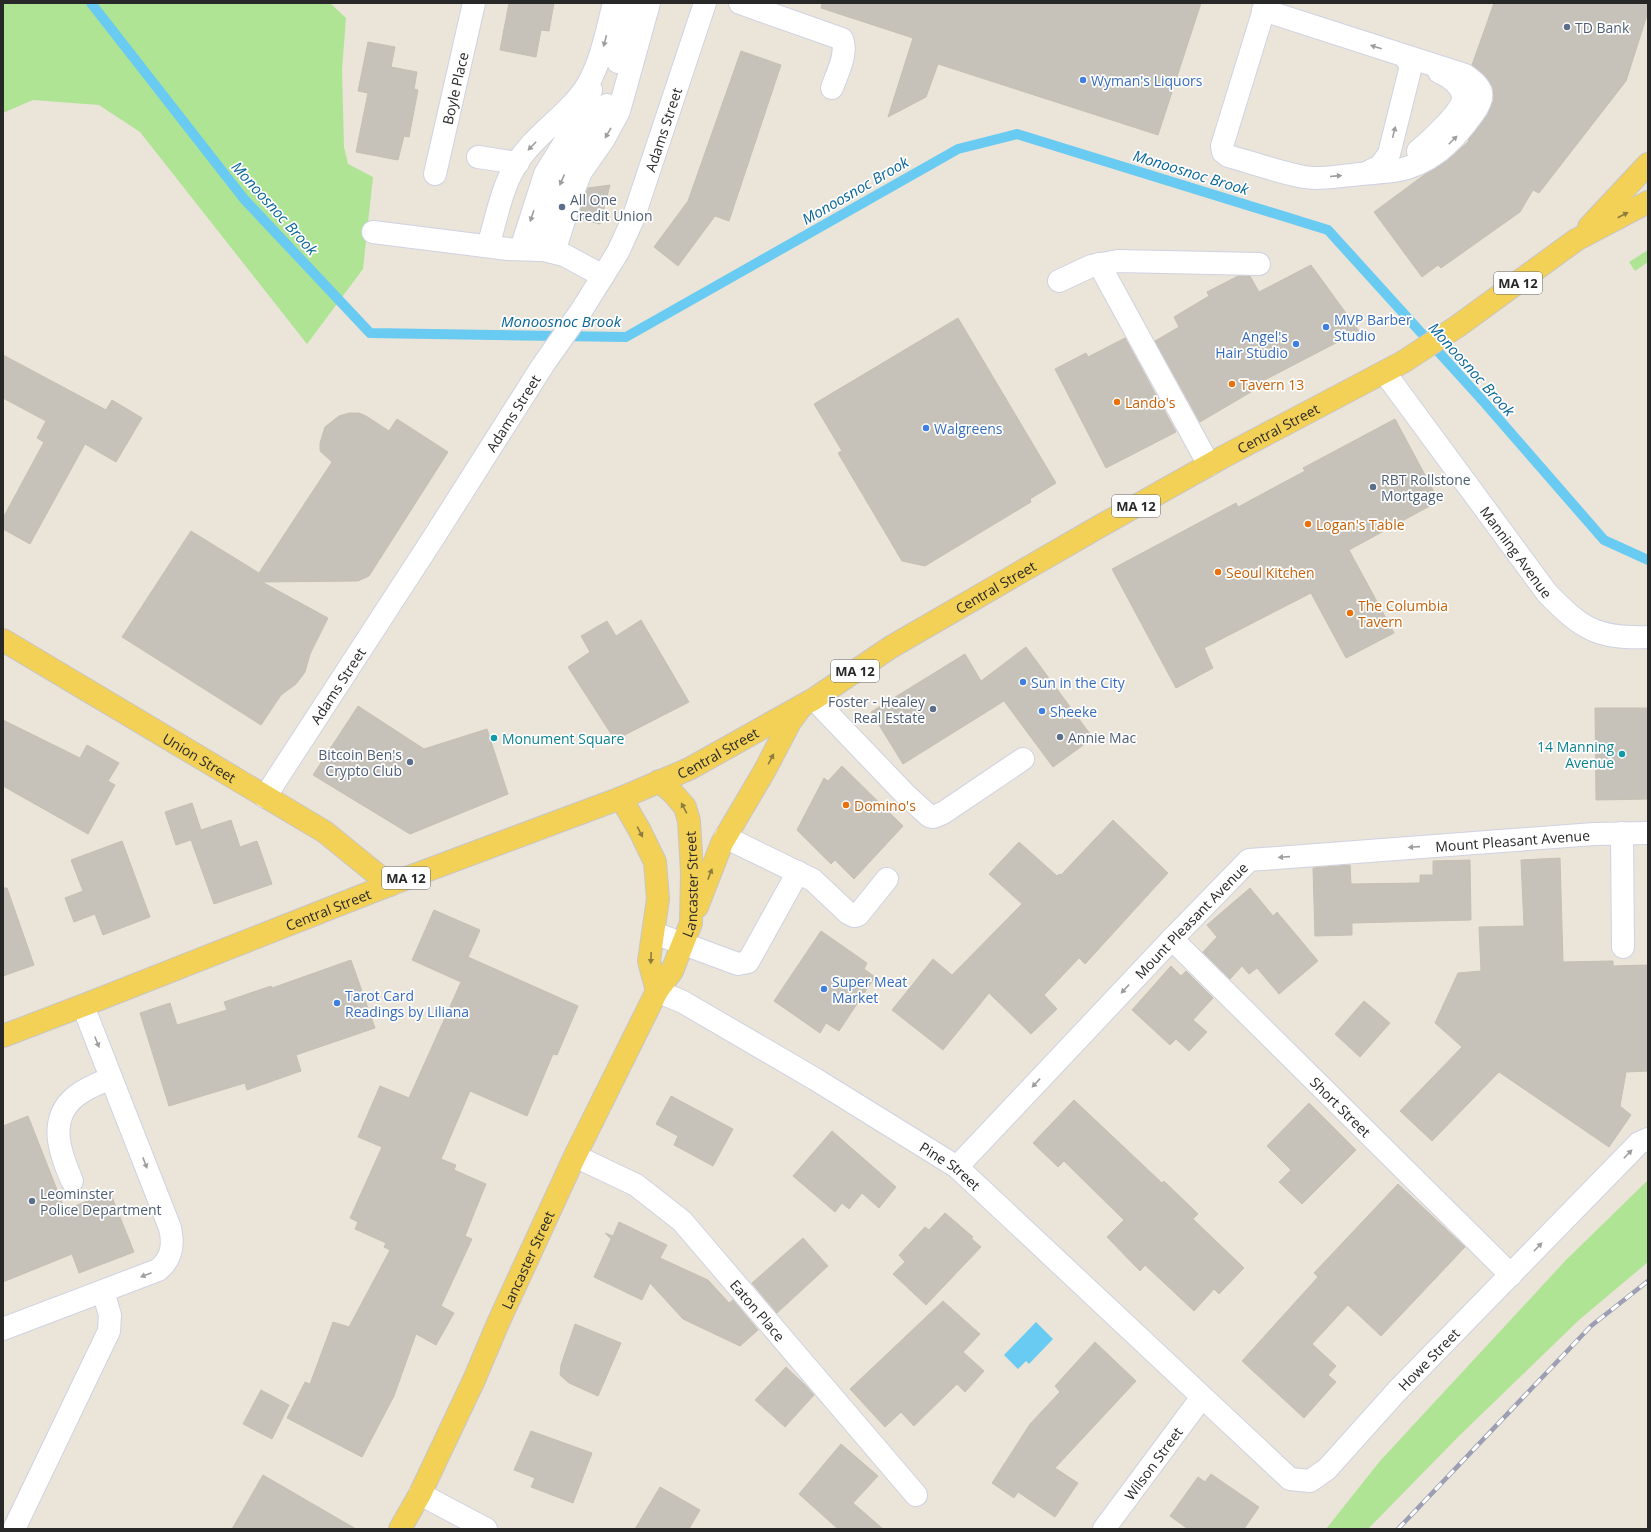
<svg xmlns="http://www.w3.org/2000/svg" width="1651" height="1532" font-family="'Open Sans',sans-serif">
	<rect width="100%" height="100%" fill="#ebe4d9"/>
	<g fill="#aee494">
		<path d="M 3,3 L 330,3 L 346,18 L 342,70 L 344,147 L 348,164 L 373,177 L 363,269 L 307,344 L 140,132 L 99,105 L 33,100 L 3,113 Z"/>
		<path d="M 1648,250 L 1648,262 L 1635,271 L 1629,262 Z"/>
		<path d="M 1648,1180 L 1648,1262 L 1579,1320 L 1459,1436 L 1368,1529 L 1326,1529 L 1380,1461 L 1566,1260 Z"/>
	</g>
	<path fill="#69cbf1" d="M 1036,1322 L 1053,1339 L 1029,1364 L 1026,1361 L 1018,1369 L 1004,1355 Z"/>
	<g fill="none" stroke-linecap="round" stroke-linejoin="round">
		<path stroke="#69cbf1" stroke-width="10" d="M 91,3 L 244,199 L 370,333 L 626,337 L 958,149 L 1017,134 L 1328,230 L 1483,401 L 1604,540 L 1648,560"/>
	</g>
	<g fill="#c6c1b9" stroke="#c6c0b3">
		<path d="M 509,3 L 554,3 L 549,31 L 541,30 L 536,57 L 500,50 Z"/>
		<path d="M 822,3 L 1201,3 L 1158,135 L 938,64 L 926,97 L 888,117 L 913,38 L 821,8 Z"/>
		<path d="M 1494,3 L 1648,3 L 1648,12 L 1626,81 L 1539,193 L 1533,190 L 1520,212 L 1441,268 L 1438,265 L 1422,277 L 1374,212 L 1424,175 L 1448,160 L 1469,141 L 1468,140 L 1488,114 L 1494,99 L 1493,87 L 1485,76 L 1472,65 Z"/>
		<path d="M 368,42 L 395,47 L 391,67 L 417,72 L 414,89 L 418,90 L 409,137 L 404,136 L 398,160 L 356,152 L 368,93 L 358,91 Z"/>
		<path d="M 741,51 L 781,65 L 729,221 L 715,216 L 678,266 L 654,247 L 688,201 Z"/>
		<path d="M 610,185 L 600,224 L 582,219 L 577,220 L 588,188 Z"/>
		<path d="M 1311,265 L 1359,331 L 1253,386 L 1256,389 L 1200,422 L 1155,341 L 1179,327 L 1174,317 L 1209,296 L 1207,292 L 1238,276 L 1250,276 L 1259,292 Z"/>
		<path d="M 958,318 L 1056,483 L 1030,499 L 1031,502 L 925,566 L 902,561 L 838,453 L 842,451 L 814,404 Z"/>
		<path d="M 1125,338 L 1176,432 L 1106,468 L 1055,369 L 1086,353 L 1088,357 Z"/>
		<path d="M 3,355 L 106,410 L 112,400 L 142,418 L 116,462 L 85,444 L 30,544 L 3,529 L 3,518 L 44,442 L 37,438 L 46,421 L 3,398 Z"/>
		<path d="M 349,413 L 359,413 L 366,416 L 389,431 L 397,419 L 448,452 L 369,576 L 358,581 L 262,582 L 328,618 L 310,654 L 305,672 L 296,684 L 281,695 L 261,725 L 122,637 L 191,531 L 259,573 L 332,462 L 320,451 L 320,443 L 325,427 L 339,416 Z"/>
		<path d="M 1395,419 L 1439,501 L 1349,550 L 1394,633 L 1346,658 L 1311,593 L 1204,648 L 1213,668 L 1176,688 L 1112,569 L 1236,503 L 1238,507 L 1305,471 L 1303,468 Z"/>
		<path d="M 641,620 L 689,702 L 615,740 L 568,667 L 590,652 L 581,636 L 607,621 L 616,636 Z"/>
		<path d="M 1026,647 L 1093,738 L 1053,767 L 1004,701 L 903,764 L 871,712 L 965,654 L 981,681 Z"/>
		<path d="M 358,706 L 424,749 L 487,729 L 508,794 L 410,834 L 313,775 Z"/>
		<path d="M 1595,708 L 1648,708 L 1648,799 L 1596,800 Z"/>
		<path d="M 3,720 L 80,758 L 87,745 L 119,763 L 108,781 L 115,785 L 88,834 L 3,786 Z"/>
		<path d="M 842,766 L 903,826 L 854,879 L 835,860 L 831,864 L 797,830 L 824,778 L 828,781 Z"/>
		<path d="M 192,803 L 201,830 L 231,820 L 240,847 L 257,841 L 272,884 L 214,904 L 191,840 L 176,845 L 165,812 Z"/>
		<path d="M 1113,820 L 1168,873 L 1085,964 L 1079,958 L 1044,995 L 1057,1009 L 1031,1034 L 989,993 L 943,1050 L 892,1010 L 933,959 L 952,975 L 1022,904 L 989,874 L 1019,842 L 1057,876 L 1059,874 L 1061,875 Z"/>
		<path d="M 122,841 L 150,917 L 103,935 L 95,914 L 74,922 L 65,898 L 83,891 L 71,860 Z"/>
		<path d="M 1560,858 L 1563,962 L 1613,961 L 1613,966 L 1648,965 L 1648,1071 L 1626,1072 L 1620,1106 L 1631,1115 L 1609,1147 L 1499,1072 L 1432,1141 L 1400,1111 L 1462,1047 L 1435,1023 L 1458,973 L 1481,971 L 1479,927 L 1524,926 L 1521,860 Z"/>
		<path d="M 1470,860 L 1471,920 L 1352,923 L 1352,935 L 1315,936 L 1313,868 L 1350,865 L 1351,884 L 1420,883 L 1420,875 L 1433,875 L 1433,861 Z"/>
		<path d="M 3,888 L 7,888 L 34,965 L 3,976 Z"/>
		<path d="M 1250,888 L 1273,916 L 1277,912 L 1318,961 L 1279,994 L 1257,968 L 1249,974 L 1242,966 L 1230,979 L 1203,952 L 1217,937 L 1207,925 Z"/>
		<path d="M 434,910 L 480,930 L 468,957 L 578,1006 L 557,1055 L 553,1054 L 527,1116 L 470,1091 L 441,1159 L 456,1165 L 454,1170 L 486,1184 L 465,1236 L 472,1239 L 441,1306 L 454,1313 L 436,1345 L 416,1334 L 394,1396 L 362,1457 L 287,1418 L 305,1382 L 310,1384 L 333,1322 L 349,1327 L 390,1250 L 384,1247 L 386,1243 L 355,1229 L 358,1222 L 350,1218 L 382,1147 L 358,1137 L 380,1086 L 409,1098 L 461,982 L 412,960 Z"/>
		<path d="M 821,931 L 867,963 L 864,969 L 875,977 L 839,1031 L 826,1023 L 820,1033 L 774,1001 Z"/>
		<path d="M 351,960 L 375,1028 L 296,1055 L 301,1071 L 247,1090 L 245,1083 L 169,1106 L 140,1013 L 170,1003 L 177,1025 L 227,1010 L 224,1002 L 271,986 L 272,988 Z"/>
		<path d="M 1171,966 L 1181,976 L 1186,971 L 1213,998 L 1193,1020 L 1207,1032 L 1189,1051 L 1176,1039 L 1170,1045 L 1132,1010 Z"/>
		<path d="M 1364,1001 L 1390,1023 L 1360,1057 L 1335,1034 Z"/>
		<path d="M 671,1096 L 733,1129 L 713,1166 L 674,1145 L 678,1136 L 656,1124 Z"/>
		<path d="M 1074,1100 L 1162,1183 L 1164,1181 L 1198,1214 L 1193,1219 L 1244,1268 L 1219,1294 L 1214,1289 L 1194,1311 L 1145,1265 L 1140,1271 L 1107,1237 L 1124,1220 L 1064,1161 L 1058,1167 L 1033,1143 Z"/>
		<path d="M 1309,1103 L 1356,1150 L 1302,1204 L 1279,1182 L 1291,1170 L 1267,1146 Z"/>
		<path d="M 28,1116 L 65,1210 L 110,1192 L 134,1252 L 79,1273 L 72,1254 L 3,1282 L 3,1126 Z"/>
		<path d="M 832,1131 L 896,1187 L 879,1208 L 862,1193 L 849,1209 L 842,1203 L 835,1212 L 793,1176 Z"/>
		<path d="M 1398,1184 L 1465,1247 L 1381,1336 L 1348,1305 L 1312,1344 L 1336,1366 L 1328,1375 L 1336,1382 L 1304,1418 L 1242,1361 L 1318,1277 L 1314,1273 Z"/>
		<path d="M 945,1213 L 973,1237 L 971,1238 L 981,1247 L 926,1305 L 893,1274 L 905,1262 L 899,1255 L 925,1227 L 929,1230 Z"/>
		<path d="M 619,1222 L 667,1245 L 660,1258 L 708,1280 L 729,1303 L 733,1300 L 758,1330 L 740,1346 L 683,1319 L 650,1283 L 642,1300 L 594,1277 L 611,1239 L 605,1233 L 613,1236 Z"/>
		<path d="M 803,1238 L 828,1266 L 777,1313 L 752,1283 Z"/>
		<path d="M 943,1301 L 980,1334 L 963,1352 L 984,1371 L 965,1392 L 957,1384 L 914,1426 L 901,1412 L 885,1427 L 850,1389 Z"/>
		<path d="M 575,1324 L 621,1343 L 598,1396 L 569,1383 L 560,1375 L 561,1365 Z"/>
		<path d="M 1095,1342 L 1136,1381 L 1055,1468 L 1078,1483 L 1055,1517 L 1018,1492 L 1014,1498 L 992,1483 L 1030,1424 L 1060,1392 L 1055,1386 Z"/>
		<path d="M 786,1367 L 805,1385 L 814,1395 L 785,1427 L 755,1400 Z"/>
		<path d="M 261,1390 L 289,1405 L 272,1439 L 243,1424 Z"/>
		<path d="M 531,1431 L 592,1453 L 573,1503 L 531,1487 L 535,1478 L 514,1470 Z"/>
		<path d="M 841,1444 L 878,1476 L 853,1503 L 883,1529 L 838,1529 L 799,1494 Z"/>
		<path d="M 1211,1474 L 1259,1507 L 1244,1529 L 1188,1529 L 1170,1516 L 1198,1477 L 1205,1482 Z"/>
		<path d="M 263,1475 L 356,1529 L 232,1529 Z"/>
		<path d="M 660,1487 L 700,1510 L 689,1529 L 635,1529 Z"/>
	</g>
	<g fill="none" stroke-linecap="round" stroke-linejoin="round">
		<g stroke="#cfd2e2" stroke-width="24">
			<g id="minor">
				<path d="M 740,3 L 842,39 C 848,53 837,74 832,88"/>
				<path d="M 1263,10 L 1465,75 C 1483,88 1487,95 1473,114 C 1453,142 1430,165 1394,171 C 1381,173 1366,173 1352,175 C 1337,176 1319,180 1304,177 C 1278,172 1253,163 1228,156 L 1223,152 L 1222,146 L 1266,3"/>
				<path d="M 618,62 L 632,3"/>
				<path d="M 1418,151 C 1429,142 1462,112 1463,98 C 1463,86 1449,76 1439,72"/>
				<path d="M 478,157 L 518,163"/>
				<path d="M 1366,173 L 1380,166 L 1389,154 L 1410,70 L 1410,64 L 1404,56"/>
				<path id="s1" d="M 435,174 L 474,3"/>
				<path d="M 373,232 L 508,249 L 544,250 L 564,255 L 603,276"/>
				<path d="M 488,246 C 496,220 501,191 514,168 C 532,135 569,116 588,84 C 602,59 607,30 614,3"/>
				<path d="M 521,249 L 545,174 L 582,114 L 591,90"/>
				<path d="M 538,250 L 557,191 L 569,163 L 607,105"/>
				<path d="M 554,252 L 574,189 L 581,172 L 604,139 L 619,111 L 649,3"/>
				<path d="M 1099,264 L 1209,465"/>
				<path d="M 1059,281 L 1091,266 L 1118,261 L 1259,264"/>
				<path id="s2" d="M 1385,373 L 1547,593 C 1582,629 1597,639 1648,637"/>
				<path d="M 814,699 L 905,794 L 929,816 L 933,817 L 943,813 L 1023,759"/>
				<path id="s3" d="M 265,797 L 432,540 L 543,365 L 581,311 L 618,252 L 633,219 L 705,3"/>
				<path d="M 1622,833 L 1623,947"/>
				<path d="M 725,837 L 813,880 L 848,913 L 854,916 L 858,915 L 887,879"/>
				<path d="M 654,933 L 738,964 L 748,962 L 798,872"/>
				<path id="s4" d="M 1172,939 L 1511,1275"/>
				<path id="s5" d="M 657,991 L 683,1002 L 815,1079 L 957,1167 L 1290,1479 L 1310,1481 L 1327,1469 L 1397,1391 L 1639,1143 L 1648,1139"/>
				<path id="s6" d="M 575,1156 L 636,1185 L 682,1221 L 916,1495"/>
				<path id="s7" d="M 957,1167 L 1172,939 L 1249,860 L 1594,834 L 1648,833"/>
				<path d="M 72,1181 C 60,1153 47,1119 76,1096 C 86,1088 99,1083 111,1078"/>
				<path d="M 3,1329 L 158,1270 C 172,1259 174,1245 170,1228 L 83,1006"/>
				<path d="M 420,1494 L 486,1529"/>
				<path d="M 14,1529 L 109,1331 L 110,1315 L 103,1291"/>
				<path id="s8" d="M 1104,1529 L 1202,1397"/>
			</g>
		</g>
		<g stroke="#c7c7c7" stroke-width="24">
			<g id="major">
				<path d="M 1589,227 L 1648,164"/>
				<path id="s9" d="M 3,640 L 325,832 L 390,885"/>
				<path d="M 621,798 L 640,831 L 655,862 L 658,899 L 649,961 L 657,991"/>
				<path d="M 697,907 L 722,843 L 765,770 L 790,722 L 801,707"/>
				<path id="s10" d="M 3,1036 L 92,1002 L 412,876 L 621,798 L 689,769 L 814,699 L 891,647 L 1102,525 L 1223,457 L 1403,362 L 1458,326 L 1576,240 L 1648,202"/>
				<path id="s11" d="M 400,1529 L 420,1494 L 474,1380 L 499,1321 L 575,1156 L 657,991 L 672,971 L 691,923 L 692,872 L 689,821 L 685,807 L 672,792 L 659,781"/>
			</g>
		</g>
		<use href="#minor" stroke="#fff" stroke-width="22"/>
		<use href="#major" stroke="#f3d056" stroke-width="22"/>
		<g stroke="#9c9fb3" stroke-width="4.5">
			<path id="rail" d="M 1398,1529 L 1591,1326 L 1648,1281"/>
		</g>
		<use href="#rail" stroke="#fff" stroke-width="3" stroke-dasharray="9" stroke-linecap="butt"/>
	</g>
	<defs><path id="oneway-solid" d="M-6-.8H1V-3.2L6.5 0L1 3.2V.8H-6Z"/></defs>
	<g fill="#9e9e9e">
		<use href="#oneway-solid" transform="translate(605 41) rotate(104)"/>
		<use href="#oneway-solid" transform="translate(1376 47) rotate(-162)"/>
		<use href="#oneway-solid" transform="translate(1394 132) rotate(-76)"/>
		<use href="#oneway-solid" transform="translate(608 133) rotate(120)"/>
		<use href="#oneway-solid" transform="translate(1453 140) rotate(-45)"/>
		<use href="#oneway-solid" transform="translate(532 146) rotate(134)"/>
		<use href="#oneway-solid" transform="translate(1336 176) rotate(-5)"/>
		<use href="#oneway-solid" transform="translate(562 180) rotate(114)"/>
		<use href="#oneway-solid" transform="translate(532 216) rotate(108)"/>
		<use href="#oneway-solid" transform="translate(1414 847) rotate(176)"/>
		<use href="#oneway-solid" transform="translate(1284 857) rotate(176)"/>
		<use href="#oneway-solid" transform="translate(1125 989) rotate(133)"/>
		<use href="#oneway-solid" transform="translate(97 1042) rotate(68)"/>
		<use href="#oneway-solid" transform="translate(1036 1083) rotate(133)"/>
		<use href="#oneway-solid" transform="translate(1628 1154) rotate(-46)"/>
		<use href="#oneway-solid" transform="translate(145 1163) rotate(69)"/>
		<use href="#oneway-solid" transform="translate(1538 1247) rotate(-46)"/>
		<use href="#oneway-solid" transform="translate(146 1275) rotate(159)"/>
	</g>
	<g fill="#8e7c3f">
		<use href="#oneway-solid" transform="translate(1623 215) rotate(-28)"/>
		<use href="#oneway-solid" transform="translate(771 759) rotate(-62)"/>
		<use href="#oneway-solid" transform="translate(684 808) rotate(-118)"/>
		<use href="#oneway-solid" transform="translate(640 832) rotate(63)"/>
		<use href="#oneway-solid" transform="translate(710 874) rotate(-69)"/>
		<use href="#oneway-solid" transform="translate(651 958) rotate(92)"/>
	</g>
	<g fill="#5c6f8a" stroke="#fff" stroke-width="1.5">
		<circle cx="1567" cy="27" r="4"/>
		<circle cx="562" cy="207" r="4"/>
		<circle cx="1373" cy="487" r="4"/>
		<circle cx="933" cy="709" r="4"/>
		<circle cx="1060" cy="737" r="4"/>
		<circle cx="410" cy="762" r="4"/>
		<circle cx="32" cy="1201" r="4"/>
	</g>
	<g fill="#3f7fe0" stroke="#fff" stroke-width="1.5">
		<circle cx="1083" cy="80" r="4"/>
		<circle cx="1326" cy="327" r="4"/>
		<circle cx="1296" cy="344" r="4"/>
		<circle cx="926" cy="428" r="4"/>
		<circle cx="1023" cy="682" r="4"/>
		<circle cx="1042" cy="711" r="4"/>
		<circle cx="824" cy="989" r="4"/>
		<circle cx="337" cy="1003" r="4"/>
	</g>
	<g fill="#e8710a" stroke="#fff" stroke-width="1.5">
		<circle cx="1232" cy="384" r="4"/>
		<circle cx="1117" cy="402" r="4"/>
		<circle cx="1308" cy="524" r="4"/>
		<circle cx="1218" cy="572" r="4"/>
		<circle cx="1350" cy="613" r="4"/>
		<circle cx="846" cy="805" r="4"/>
	</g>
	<g fill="#0f9aa8" stroke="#fff" stroke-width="1.5">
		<circle cx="494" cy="738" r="4"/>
		<circle cx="1622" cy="754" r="4"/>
	</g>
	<g text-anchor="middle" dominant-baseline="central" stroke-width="3.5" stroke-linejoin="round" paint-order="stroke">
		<g fill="#fff" stroke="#686868" stroke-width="1">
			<rect x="1494" y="272" width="48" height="22" rx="3"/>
			<rect x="1112" y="495" width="48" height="22" rx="3"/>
			<rect x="831" y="660" width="48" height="22" rx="3"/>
			<rect x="382" y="867" width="48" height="22" rx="3"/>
		</g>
		<g font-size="13" font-weight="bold" fill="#282828">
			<text x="1518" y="283">MA 12</text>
			<text x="1136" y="506">MA 12</text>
			<text x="855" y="671">MA 12</text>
			<text x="406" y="878">MA 12</text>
		</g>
		<g font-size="14" fill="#4e5e75" stroke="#fff" text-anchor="start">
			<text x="1575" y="27">TD Bank</text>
			<text x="570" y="199">All One<tspan x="570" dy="16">Credit Union</tspan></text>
			<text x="1381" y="479">RBT Rollstone<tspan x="1381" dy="16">Mortgage</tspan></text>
			<text x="925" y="701" text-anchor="end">Foster - Healey<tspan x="925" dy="16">Real Estate</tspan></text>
			<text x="1068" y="737">Annie Mac</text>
			<text x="402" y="754" text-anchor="end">Bitcoin Ben's<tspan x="402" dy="16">Crypto Club</tspan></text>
			<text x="40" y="1193">Leominster<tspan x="40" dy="16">Police Department</tspan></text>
		</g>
		<g font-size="14" fill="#366cbe" stroke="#fff" text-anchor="start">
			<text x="1091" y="80">Wyman's Liquors</text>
			<text x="1334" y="319">MVP Barber<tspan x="1334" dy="16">Studio</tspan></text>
			<text x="1288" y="336" text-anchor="end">Angel's<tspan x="1288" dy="16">Hair Studio</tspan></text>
			<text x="934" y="428">Walgreens</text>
			<text x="1031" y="682">Sun in the City</text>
			<text x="1050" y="711">Sheeke</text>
			<text x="832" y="981">Super Meat<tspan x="832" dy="16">Market</tspan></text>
			<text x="345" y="995">Tarot Card<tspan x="345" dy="16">Readings by Liliana</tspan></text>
		</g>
		<g font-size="14" fill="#282828" stroke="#fff">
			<text stroke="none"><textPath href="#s1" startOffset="88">Boyle Place</textPath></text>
			<text stroke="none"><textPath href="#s3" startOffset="780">Adams Street</textPath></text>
			<text stroke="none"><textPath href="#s3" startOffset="457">Adams Street</textPath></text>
			<text stroke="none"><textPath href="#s10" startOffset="1417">Central Street</textPath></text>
			<text stroke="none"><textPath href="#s2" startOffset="222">Manning Avenue</textPath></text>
			<text stroke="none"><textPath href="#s10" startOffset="1093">Central Street</textPath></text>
			<text stroke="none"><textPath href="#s3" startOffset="133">Adams Street</textPath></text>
			<text stroke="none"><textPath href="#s10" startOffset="769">Central Street</textPath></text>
			<text stroke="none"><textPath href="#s9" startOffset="229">Union Street</textPath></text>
			<text stroke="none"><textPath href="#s7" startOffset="688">Mount Pleasant Avenue</textPath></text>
			<text stroke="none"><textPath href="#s11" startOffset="712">Lancaster Street</textPath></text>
			<text stroke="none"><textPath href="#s10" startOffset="349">Central Street</textPath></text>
			<text stroke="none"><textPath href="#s7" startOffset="340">Mount Pleasant Avenue</textPath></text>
			<text stroke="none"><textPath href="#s4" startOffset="238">Short Street</textPath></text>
			<text stroke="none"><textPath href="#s5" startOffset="342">Pine Street</textPath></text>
			<text stroke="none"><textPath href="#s11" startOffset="298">Lancaster Street</textPath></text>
			<text stroke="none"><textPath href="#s6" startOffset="243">Eaton Place</textPath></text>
			<text stroke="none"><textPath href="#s5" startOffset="995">Howe Street</textPath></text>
			<text stroke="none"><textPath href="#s8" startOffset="82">Wilson Street</textPath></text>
		</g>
		<g font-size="14" fill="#c56008" stroke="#fff" text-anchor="start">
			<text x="1240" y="384">Tavern 13</text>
			<text x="1125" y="402">Lando's</text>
			<text x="1316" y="524">Logan's Table</text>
			<text x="1226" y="572">Seoul Kitchen</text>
			<text x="1358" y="605">The Columbia<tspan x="1358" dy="16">Tavern</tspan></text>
			<text x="854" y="805">Domino's</text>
		</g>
		<g font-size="14" fill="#0d838f" stroke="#fff" text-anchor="start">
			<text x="502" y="738">Monument Square</text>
			<text x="1614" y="746" text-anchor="end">14 Manning<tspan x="1614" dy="16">Avenue</tspan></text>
		</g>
		<g font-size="15" font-style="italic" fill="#0a679a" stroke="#fff">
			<text transform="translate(1191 172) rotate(17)">Monoosnoc Brook</text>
			<text transform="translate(855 190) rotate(-30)">Monoosnoc Brook</text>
			<text transform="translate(275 208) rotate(48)">Monoosnoc Brook</text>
			<text x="561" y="321">Monoosnoc Brook</text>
			<text transform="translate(1472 369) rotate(48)">Monoosnoc Brook</text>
		</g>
	</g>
	<rect width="1651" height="1532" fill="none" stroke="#282828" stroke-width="8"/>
</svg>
